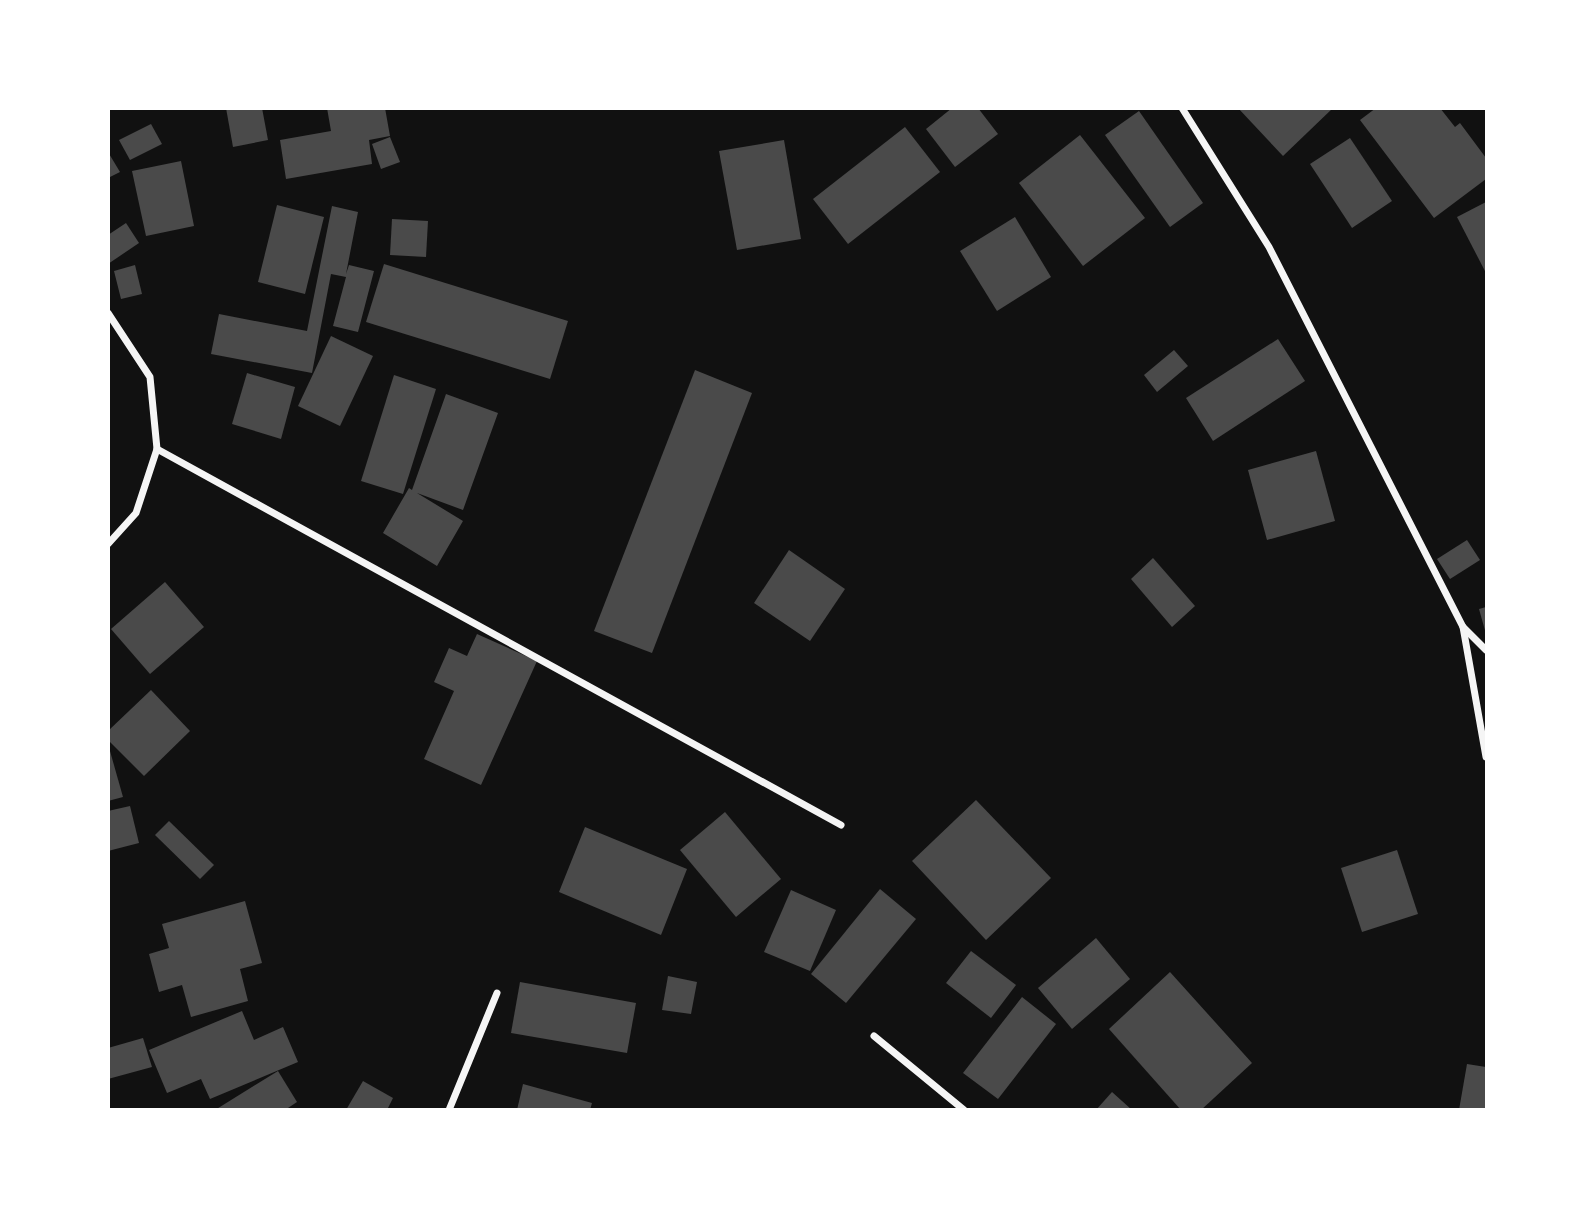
<svg xmlns="http://www.w3.org/2000/svg" width="1595" height="1218" font-family="'PT Sans',sans-serif">
	<rect width="100%" height="100%" fill="#111"/>
	<g fill="#4a4a4a">
		<path d="M 226,108 L 262,108 L 268,140 L 233,147 Z"/>
		<path d="M 327,108 L 385,108 L 390,136 L 369,140 L 372,164 L 286,179 L 280,140 L 331,131 Z"/>
		<path d="M 952,108 L 978,108 L 998,134 L 955,167 L 926,129 Z"/>
		<path d="M 1238,108 L 1333,108 L 1283,156 Z"/>
		<path d="M 1376,108 L 1440,108 L 1455,127 L 1460,123 L 1486,158 L 1486,179 L 1434,218 L 1360,120 Z"/>
		<path d="M 1139,111 L 1203,203 L 1170,227 L 1105,135 Z"/>
		<path d="M 151,124 L 162,144 L 130,160 L 119,140 Z"/>
		<path d="M 905,127 L 940,172 L 848,244 L 813,199 Z"/>
		<path d="M 1080,135 L 1145,218 L 1083,266 L 1019,183 Z"/>
		<path d="M 390,137 L 400,162 L 381,169 L 372,144 Z"/>
		<path d="M 1350,138 L 1392,201 L 1352,228 L 1310,164 Z"/>
		<path d="M 784,140 L 801,239 L 737,250 L 719,151 Z"/>
		<path d="M 108,152 L 120,172 L 108,178 Z"/>
		<path d="M 181,161 L 194,226 L 146,236 L 132,171 Z"/>
		<path d="M 1486,202 L 1486,273 L 1457,217 Z"/>
		<path d="M 277,205 L 324,217 L 305,294 L 258,282 Z"/>
		<path d="M 332,206 L 358,212 L 346,274 L 349,265 L 374,271 L 358,332 L 333,326 L 346,277 L 331,274 L 312,373 L 211,354 L 219,314 L 307,331 Z"/>
		<path d="M 1015,217 L 1051,277 L 997,311 L 960,251 Z"/>
		<path d="M 392,219 L 428,221 L 426,257 L 390,255 Z"/>
		<path d="M 126,223 L 139,243 L 108,264 L 108,235 Z"/>
		<path d="M 384,264 L 568,321 L 550,379 L 366,322 Z"/>
		<path d="M 135,265 L 142,294 L 121,299 L 114,271 Z"/>
		<path d="M 331,336 L 373,356 L 340,426 L 298,406 Z"/>
		<path d="M 1278,339 L 1305,381 L 1213,441 L 1186,398 Z"/>
		<path d="M 1174,350 L 1188,366 L 1157,392 L 1144,375 Z"/>
		<path d="M 695,370 L 752,393 L 652,653 L 594,631 Z"/>
		<path d="M 247,373 L 295,387 L 281,439 L 232,424 Z"/>
		<path d="M 394,375 L 436,389 L 403,494 L 361,481 Z"/>
		<path d="M 446,394 L 498,413 L 463,510 L 417,493 L 463,521 L 437,566 L 383,533 L 409,488 L 412,490 Z"/>
		<path d="M 1316,451 L 1335,521 L 1267,540 L 1248,470 Z"/>
		<path d="M 1467,540 L 1480,560 L 1450,579 L 1437,559 Z"/>
		<path d="M 789,550 L 845,589 L 810,641 L 754,603 Z"/>
		<path d="M 1153,558 L 1195,606 L 1172,627 L 1131,579 Z"/>
		<path d="M 165,582 L 204,627 L 150,674 L 111,629 Z"/>
		<path d="M 1486,607 L 1486,634 L 1479,609 Z"/>
		<path d="M 477,634 L 537,661 L 481,785 L 424,759 L 454,691 L 434,682 L 449,648 L 467,656 Z"/>
		<path d="M 151,690 L 190,731 L 144,776 L 108,740 L 108,731 Z"/>
		<path d="M 108,744 L 123,797 L 108,801 Z"/>
		<path d="M 976,800 L 1051,878 L 986,940 L 912,861 Z"/>
		<path d="M 130,806 L 139,843 L 108,851 L 108,811 Z"/>
		<path d="M 725,812 L 781,879 L 736,917 L 680,850 Z"/>
		<path d="M 169,821 L 214,865 L 200,879 L 155,835 Z"/>
		<path d="M 585,827 L 687,869 L 661,935 L 559,892 Z"/>
		<path d="M 1397,850 L 1418,914 L 1362,932 L 1341,868 Z"/>
		<path d="M 880,889 L 916,919 L 846,1003 L 811,974 Z"/>
		<path d="M 791,890 L 836,910 L 810,971 L 764,952 Z"/>
		<path d="M 245,901 L 262,963 L 240,969 L 248,1001 L 191,1017 L 182,985 L 159,992 L 149,954 L 169,948 L 162,924 Z"/>
		<path d="M 1096,938 L 1130,979 L 1072,1029 L 1038,988 Z"/>
		<path d="M 971,951 L 1016,985 L 991,1018 L 946,983 Z"/>
		<path d="M 1170,972 L 1252,1063 L 1201,1110 L 1181,1110 L 1109,1029 Z"/>
		<path d="M 668,976 L 697,982 L 691,1014 L 662,1010 Z"/>
		<path d="M 520,982 L 636,1003 L 627,1053 L 511,1033 Z"/>
		<path d="M 1022,997 L 1056,1024 L 998,1099 L 963,1073 Z"/>
		<path d="M 242,1011 L 254,1040 L 283,1027 L 298,1062 L 210,1099 L 201,1079 L 167,1093 L 149,1050 Z"/>
		<path d="M 143,1038 L 152,1067 L 108,1079 L 108,1048 Z"/>
		<path d="M 1467,1064 L 1486,1067 L 1486,1110 L 1459,1110 Z"/>
		<path d="M 278,1071 L 297,1102 L 285,1110 L 215,1110 Z"/>
		<path d="M 363,1081 L 393,1098 L 387,1110 L 346,1110 Z"/>
		<path d="M 523,1084 L 592,1103 L 590,1110 L 517,1110 Z"/>
		<path d="M 1112,1092 L 1132,1110 L 1096,1110 Z"/>
	</g>
	<g fill="none" stroke-linecap="round" stroke-linejoin="round">
		<g stroke="#f5f5f5" stroke-width="7">
			<path d="M 1182,108 L 1269,247 L 1463,627 L 1486,650"/>
			<path d="M 108,313 L 150,377 L 157,449 L 136,513 L 108,544"/>
			<path d="M 157,449 L 841,825"/>
			<path d="M 1463,627 L 1486,757"/>
			<path d="M 874,1036 L 964,1110"/>
			<path d="M 449,1110 L 497,993"/>
		</g>
	</g>
	<rect width="1595" height="1218" fill="none" stroke="#ffffff" stroke-width="220"/>
</svg>
